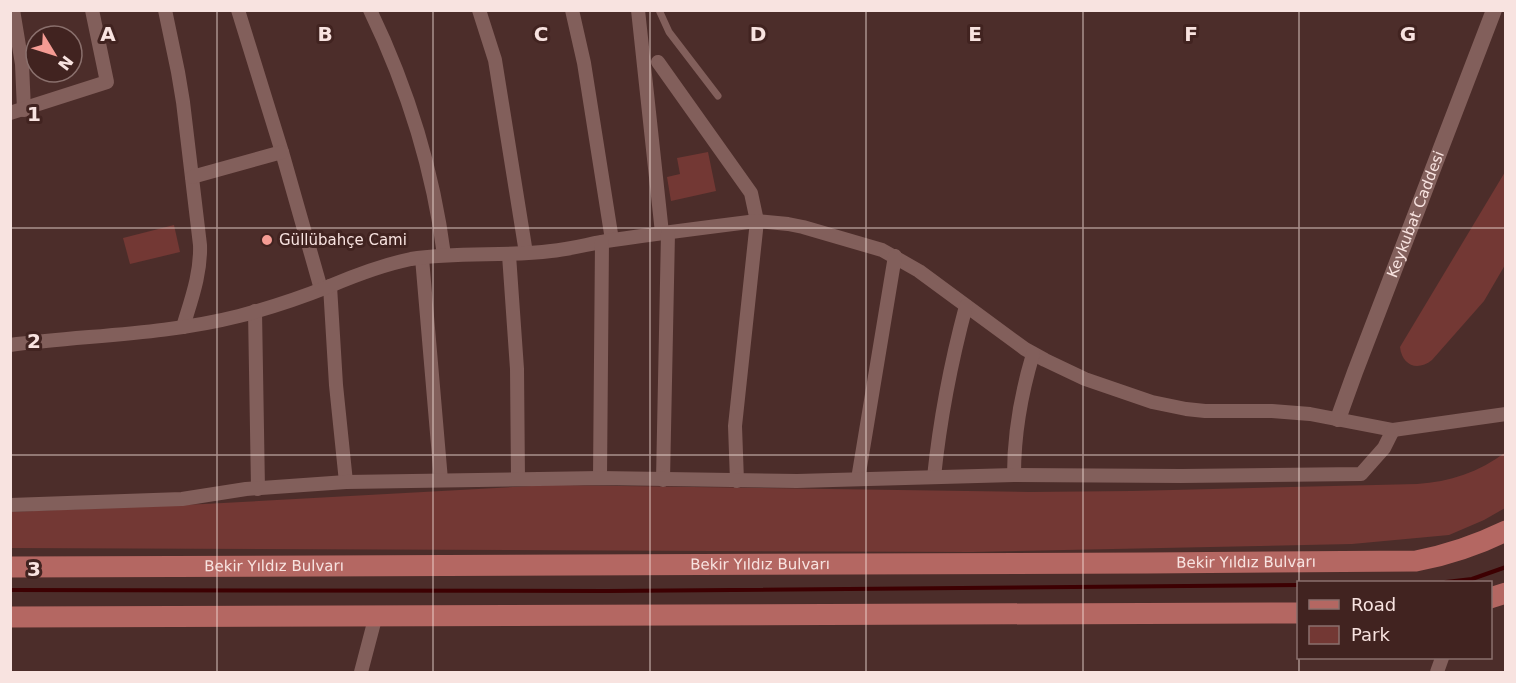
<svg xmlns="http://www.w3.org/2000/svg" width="1516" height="683" font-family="'DejaVu Sans',sans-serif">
	<rect width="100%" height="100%" fill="#4c2d2a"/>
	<g fill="#733834">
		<path d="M 708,152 L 716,191 L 671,201 L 667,177 L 680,174 L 677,158 Z"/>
		<path d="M 1505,172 L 1505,265 L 1484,301 L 1432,360 C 1417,372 1402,365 1400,347 Z"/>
		<path d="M 174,225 L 180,252 L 130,264 L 123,238 Z"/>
		<path d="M 1506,452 L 1505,508 L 1484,520 L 1449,535 L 1352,544 L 972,552 L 11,548 L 10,512 L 204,504 L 550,485 L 1030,492 L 1132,491 L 1417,484 C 1450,482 1479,472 1506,452 Z"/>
	</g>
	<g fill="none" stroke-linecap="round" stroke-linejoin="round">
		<g stroke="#3d0002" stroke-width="4">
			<path d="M 1446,582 L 1472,579 L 1506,567"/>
			<path d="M 10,590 L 607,591 L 1298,585"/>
		</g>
		<path stroke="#825f5b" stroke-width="7" d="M 659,10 L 669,32 L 718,96"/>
		<g stroke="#825f5b" stroke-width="14">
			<path d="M 13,10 L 22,64 L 24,110"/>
			<path d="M 165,10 L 178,72 L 183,102 L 200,245 C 201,274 191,300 183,327"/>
			<path d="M 238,10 L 282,152 L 321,289"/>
			<path d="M 370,10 C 408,89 433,169 444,255"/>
			<path d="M 479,10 L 495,60 L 526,253"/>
			<path d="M 572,10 L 584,63 L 612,240"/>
			<path d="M 638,10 L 662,233"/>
			<path d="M 658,62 L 751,193 L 757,221 L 735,426 L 737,481"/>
			<path d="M 10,113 L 107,82 L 92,10"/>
			<path d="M 192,177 L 282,152"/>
			<path d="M 509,255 L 517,369 L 518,479"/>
			<path d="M 422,258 L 441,480"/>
			<path d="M 330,286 L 336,385 L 346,482"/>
			<path d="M 255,311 L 258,489"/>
			<path d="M 10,345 C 87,335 164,335 239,316 C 270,308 300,298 330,286 C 356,275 382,265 411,259 C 458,251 504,257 551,251 C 572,249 592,243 613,240 C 661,233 709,227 757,221 L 788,224 L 803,227 L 882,250 L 919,271 L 1025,349 L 1045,360 L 1085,379 L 1152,402 L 1186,409 L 1205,411 L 1272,411 L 1310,414 L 1393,430 L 1506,414"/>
			<path d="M 1014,475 C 1014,433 1021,394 1033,354"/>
			<path d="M 934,477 C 940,419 951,362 966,306"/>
			<path d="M 600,478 L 602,242"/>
			<path d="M 858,479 L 895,256"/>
			<path d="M 663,480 L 668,233"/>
			<path d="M 10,505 L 182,499 L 246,489 L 346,482 L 600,478 L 797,481 L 1014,475 L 1181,476 L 1361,474 L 1384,448 L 1393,430"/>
			<path d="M 361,672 L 376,615"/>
			<path d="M 1437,672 L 1442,658"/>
		</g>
		<path stroke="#825f5b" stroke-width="16" id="s1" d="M 1338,419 L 1355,372 L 1494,10"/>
		<g stroke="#b46762" stroke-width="21">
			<path id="s2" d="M 10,567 L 1147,563 L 1416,561 C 1448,555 1477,545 1506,531"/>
			<path d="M 1490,598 L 1506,593"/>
			<path d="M 10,617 L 1298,613"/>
		</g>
	</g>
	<path fill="none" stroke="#f8e3e0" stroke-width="1.5" stroke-opacity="0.55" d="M 217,10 L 217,672M 433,10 L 433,672M 650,10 L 650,672M 866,10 L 866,672M 1083,10 L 1083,672M 1299,10 L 1299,582M 10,228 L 1506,228M 10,455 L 1506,455M 1299,658 L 1299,672"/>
	<circle fill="#f59c94" stroke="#412320" stroke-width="2" cx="267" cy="240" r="6"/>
	<g text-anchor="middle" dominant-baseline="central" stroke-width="6" stroke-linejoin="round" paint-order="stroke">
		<g font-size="15" fill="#f8e3e0" stroke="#412320">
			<text stroke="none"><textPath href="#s1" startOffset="219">Keykubat Caddesi</textPath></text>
			<text stroke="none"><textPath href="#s2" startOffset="1236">Bekir Yıldız Bulvarı</textPath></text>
			<text stroke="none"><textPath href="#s2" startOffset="750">Bekir Yıldız Bulvarı</textPath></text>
			<text stroke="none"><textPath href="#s2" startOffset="264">Bekir Yıldız Bulvarı</textPath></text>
		</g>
		<g font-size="15" fill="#f8e3e0" stroke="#412320" text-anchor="start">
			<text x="279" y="240">Güllübahçe Cami</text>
		</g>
	</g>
	<g font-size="20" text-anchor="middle" font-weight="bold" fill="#f8e3e0" stroke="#412320" stroke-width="6" stroke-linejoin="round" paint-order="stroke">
		<text x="108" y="41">A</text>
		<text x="325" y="41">B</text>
		<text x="541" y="41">C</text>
		<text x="758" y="41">D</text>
		<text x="975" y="41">E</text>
		<text x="1191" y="41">F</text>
		<text x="1408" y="41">G</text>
		<text x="34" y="121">1</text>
		<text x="34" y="348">2</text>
		<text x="34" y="576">3</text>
	</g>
	<rect width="1516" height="683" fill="none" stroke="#f8e3e0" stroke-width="24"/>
	<rect x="1297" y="581" width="195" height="78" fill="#412320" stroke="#8a706d" stroke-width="1.5"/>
	<rect x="1309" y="600" width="30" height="9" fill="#b46762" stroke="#8a706d" stroke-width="1.5"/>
	<text x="1351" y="611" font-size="18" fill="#f8e3e0">Road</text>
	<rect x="1309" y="626" width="30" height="18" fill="#733834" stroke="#8a706d" stroke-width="1.5"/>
	<text x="1351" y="641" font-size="18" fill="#f8e3e0">Park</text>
	<g transform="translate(54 54) rotate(128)"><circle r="28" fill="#412320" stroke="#8a706d" stroke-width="1.5"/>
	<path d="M0-4.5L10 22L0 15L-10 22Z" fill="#f59c94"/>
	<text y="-9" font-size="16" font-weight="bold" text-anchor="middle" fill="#f8e3e0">N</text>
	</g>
</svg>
